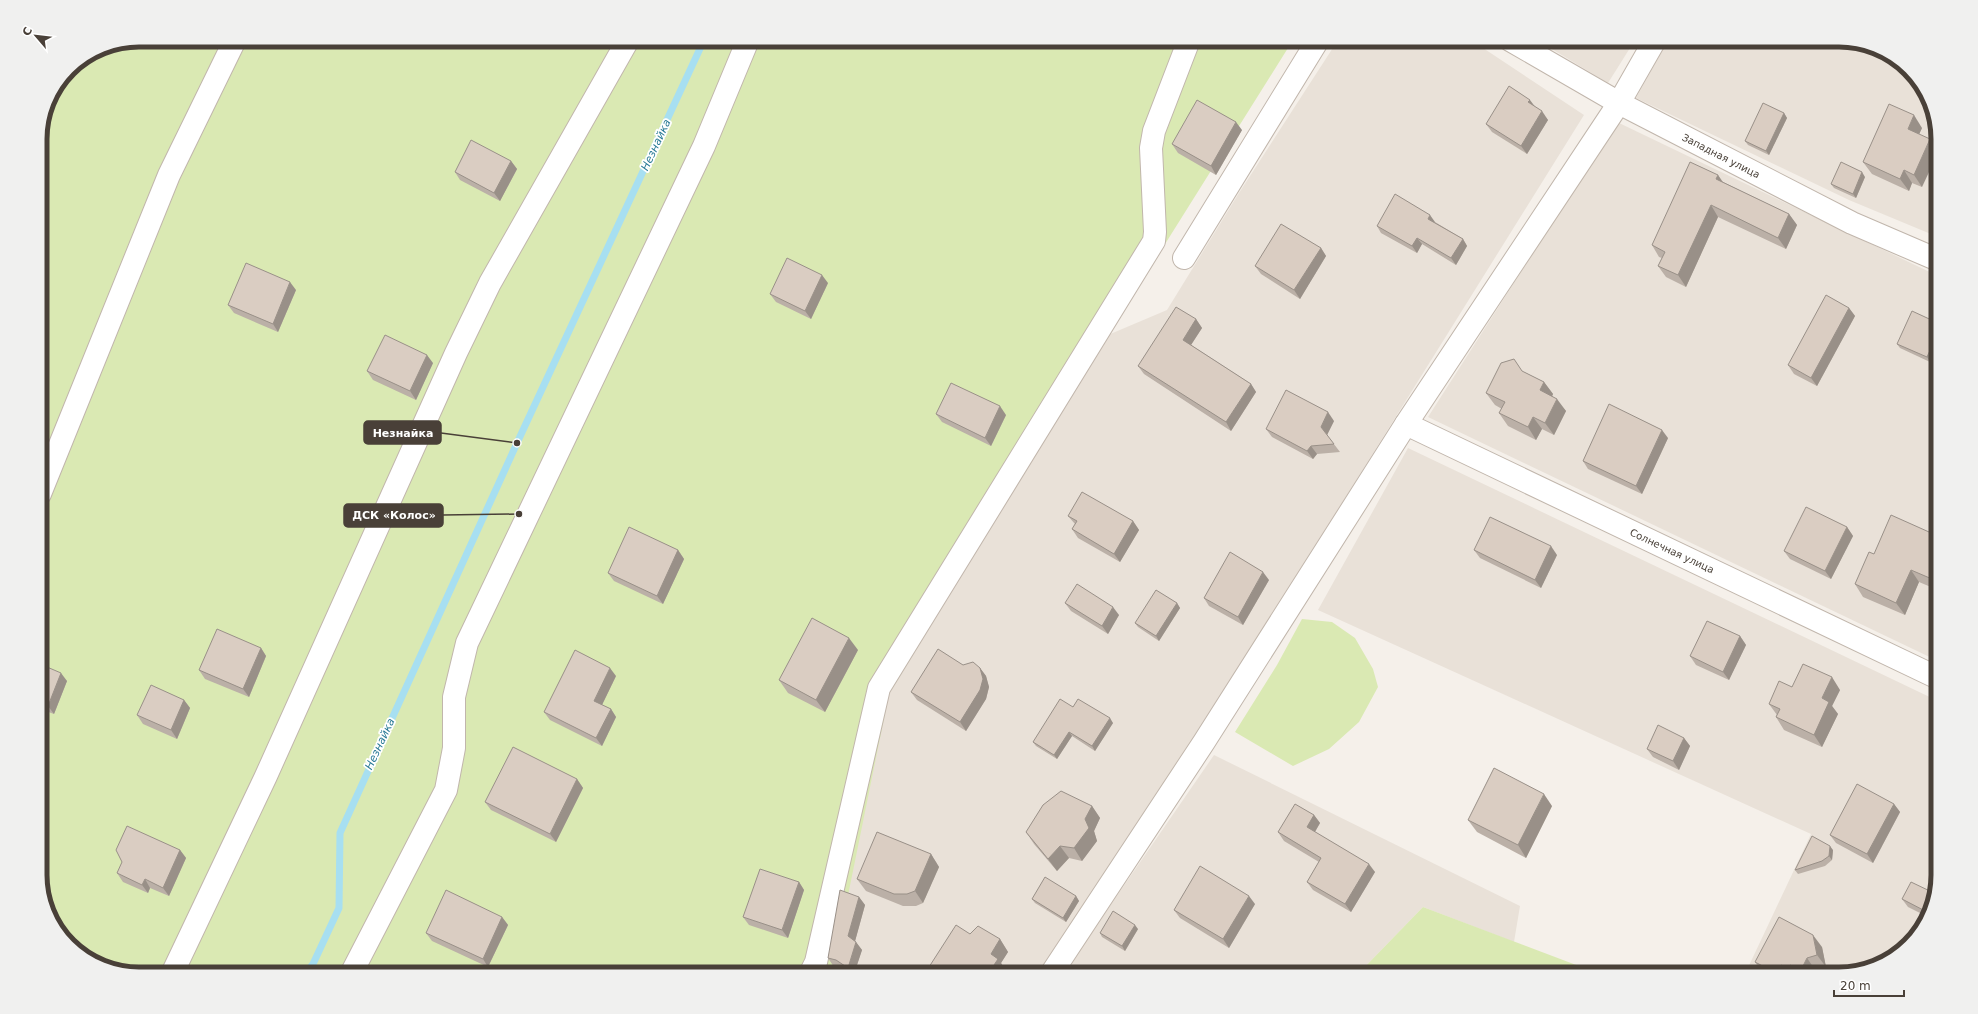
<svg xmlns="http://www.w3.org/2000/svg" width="1978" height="1014" font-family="'DejaVu Sans',sans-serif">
	<rect width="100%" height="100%" fill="#f5f0ea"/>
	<g fill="#e9e1d8">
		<path d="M 1338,40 L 1471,40 L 1584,115 L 1241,665 L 1040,974 L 830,974 L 889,694 L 1108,335 L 1167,310 L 1239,193 Z"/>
		<path d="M 1537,40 L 1635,40 L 1608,83 Z"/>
		<path d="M 1668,40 L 1839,40 L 1883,50 L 1921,84 L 1938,133 L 1938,237 L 1849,200 L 1636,98 Z"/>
		<path d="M 1617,122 L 1938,276 L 1938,661 L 1428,417 Z"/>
		<path d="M 1408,448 L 1938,701 L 1938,875 L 1928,919 L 1894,957 L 1839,974 L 1745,974 L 1811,834 L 1318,610 Z"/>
		<path d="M 1214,755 L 1520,906 L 1514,942 L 1423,907 L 1358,974 L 1063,974 Z"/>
	</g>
	<g fill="#dae9b3">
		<path d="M 139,40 L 1293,40 L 1108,335 L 889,694 L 832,974 L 139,974 L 95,964 L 57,930 L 40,882 L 40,133 L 48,101 L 69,69 L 101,47 Z"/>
		<path d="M 1302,619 L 1332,622 L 1355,638 L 1373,669 L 1378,687 L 1359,722 L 1329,749 L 1293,766 L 1235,732 L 1277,665 Z"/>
		<path d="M 1423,907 L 1600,974 L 1358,974 Z"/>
	</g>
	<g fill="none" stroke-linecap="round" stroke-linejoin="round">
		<path stroke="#a7dff1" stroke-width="7" d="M 305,974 L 313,964 L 339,908 L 340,833 L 517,443 L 704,40"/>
		<g stroke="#c1b6ac" stroke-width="24">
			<g id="street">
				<path d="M 1510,40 L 1619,103 L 1852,223 L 1938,260"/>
				<path d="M 1184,258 L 1318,40"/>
				<path d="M 1406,424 L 1938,678"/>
				<path d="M 40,494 L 169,175 L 235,40"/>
				<path d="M 172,974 L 266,776 L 456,353 L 490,283 L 628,40"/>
				<path d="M 351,974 L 446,790 L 454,748 L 454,697 L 467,643 L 704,146 L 748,40"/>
				<path d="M 810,974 L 816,962 L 879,688 L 1154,241 L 1155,232 L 1151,148 L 1154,131 L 1189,40"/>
				<path d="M 1051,974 L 1204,742 L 1406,424 L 1619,103 L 1655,40"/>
			</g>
		</g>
		<use href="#street" stroke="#fff" stroke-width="22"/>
	</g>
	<g fill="#bbb0a7">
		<path d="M 579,40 L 596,40 L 593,47 Z"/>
		<path d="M 1534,106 L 1548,120 L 1527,154 L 1492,132 L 1486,124 Z"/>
		<path d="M 1784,113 L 1787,118 L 1769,155 L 1748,145 L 1745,141 Z"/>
		<path d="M 1922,128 L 1919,134 L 1922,187 L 1912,183 L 1909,191 L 1872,174 L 1863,162 Z"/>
		<path d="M 1242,130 L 1216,175 L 1178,153 L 1172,144 Z"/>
		<path d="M 511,161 L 517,169 L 500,201 L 460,180 L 455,172 Z"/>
		<path d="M 1718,175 L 1723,182 L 1789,214 L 1797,225 L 1786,249 L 1718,217 L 1686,287 L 1666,277 L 1658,266 L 1662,258 L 1659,257 L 1652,245 Z"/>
		<path d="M 1865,177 L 1856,198 L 1834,188 L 1831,184 Z"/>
		<path d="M 1435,222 L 1463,239 L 1467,246 L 1456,265 L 1422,244 L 1417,253 L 1381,233 L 1377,226 Z"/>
		<path d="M 1321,248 L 1326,256 L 1300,299 L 1261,274 L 1255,266 Z"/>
		<path d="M 828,283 L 811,319 L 776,302 L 770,294 Z"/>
		<path d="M 296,290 L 278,332 L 234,313 L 228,305 Z"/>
		<path d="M 1849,308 L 1855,316 L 1817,386 L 1794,374 L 1788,365 Z"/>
		<path d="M 1196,319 L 1202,328 L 1191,345 L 1251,384 L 1256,392 L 1231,431 L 1144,374 L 1138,366 Z"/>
		<path d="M 1938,323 L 1938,343 L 1930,362 L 1900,348 L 1897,344 Z"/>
		<path d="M 433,363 L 416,400 L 373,380 L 367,371 Z"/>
		<path d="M 1524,372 L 1544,382 L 1553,394 L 1552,396 L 1566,411 L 1554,435 L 1542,429 L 1536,440 L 1508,426 L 1499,413 L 1502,409 L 1495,405 L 1486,393 Z"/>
		<path d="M 936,414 L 1006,415 L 991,446 L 942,422 Z"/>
		<path d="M 1334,421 L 1327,435 L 1340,452 L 1317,454 L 1313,459 L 1272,437 L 1266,429 Z"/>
		<path d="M 1668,438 L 1642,494 L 1588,469 L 1583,461 Z"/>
		<path d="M 1068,516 L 1133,521 L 1139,530 L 1120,562 L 1078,538 L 1072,529 L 1075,524 Z"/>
		<path d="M 1847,527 L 1853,536 L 1831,579 L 1790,559 L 1784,551 Z"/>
		<path d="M 1938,536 L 1938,590 L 1919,582 L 1905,615 L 1863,597 L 1855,584 L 1874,554 Z"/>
		<path d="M 678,550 L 684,559 L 663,604 L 614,581 L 608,573 Z"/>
		<path d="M 1474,550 L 1557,555 L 1541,588 L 1480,558 Z"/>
		<path d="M 1269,580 L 1243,625 L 1209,606 L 1204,598 Z"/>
		<path d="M 1065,603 L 1119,615 L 1108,634 L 1071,611 Z"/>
		<path d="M 1177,603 L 1180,608 L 1159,641 L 1138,627 L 1135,623 Z"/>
		<path d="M 1740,636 L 1746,645 L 1729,680 L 1696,665 L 1690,656 Z"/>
		<path d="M 261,648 L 266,656 L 249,697 L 205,679 L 199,670 Z"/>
		<path d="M 858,650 L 825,712 L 788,693 L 779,680 Z"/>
		<path d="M 40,664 L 67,681 L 54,714 L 40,709 Z"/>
		<path d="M 963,665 L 980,668 L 986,676 L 989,687 L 986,699 L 966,731 L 917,700 L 911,692 Z"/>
		<path d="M 616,676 L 602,705 L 611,709 L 616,717 L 602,746 L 550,720 L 544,712 Z"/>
		<path d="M 1792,687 L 1840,690 L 1832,706 L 1838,714 L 1822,747 L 1784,730 L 1776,717 L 1777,715 L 1769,704 Z"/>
		<path d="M 184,700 L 190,708 L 177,739 L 143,724 L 137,715 Z"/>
		<path d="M 1073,707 L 1113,723 L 1095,751 L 1072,736 L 1057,759 L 1036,746 L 1033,742 Z"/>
		<path d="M 1684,738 L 1690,746 L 1679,770 L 1653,757 L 1647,749 Z"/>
		<path d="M 577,779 L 583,788 L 556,842 L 491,810 L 485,802 Z"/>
		<path d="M 1894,804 L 1900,812 L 1873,863 L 1836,843 L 1830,835 Z"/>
		<path d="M 1092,806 L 1100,818 L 1094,831 L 1097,841 L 1082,861 L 1069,858 L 1057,871 L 1034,844 L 1026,832 Z"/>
		<path d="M 1552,806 L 1526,858 L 1477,832 L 1468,820 Z"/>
		<path d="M 1314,815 L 1320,823 L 1315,832 L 1375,872 L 1351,912 L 1313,890 L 1307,882 L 1319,862 L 1284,841 L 1278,832 Z"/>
		<path d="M 180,850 L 186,858 L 169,896 L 150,888 L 148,893 L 123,882 L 117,873 Z"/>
		<path d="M 1833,850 L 1832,860 L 1825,866 L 1798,874 L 1795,870 Z"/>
		<path d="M 931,854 L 939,867 L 923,903 L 916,906 L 903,906 L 866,891 L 857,879 Z"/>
		<path d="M 799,882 L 804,890 L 788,938 L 749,925 L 743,917 Z"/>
		<path d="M 1934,893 L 1928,917 L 1908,907 L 1902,899 Z"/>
		<path d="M 1076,896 L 1079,901 L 1066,922 L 1035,903 L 1032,899 Z"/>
		<path d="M 859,897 L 865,905 L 855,941 L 862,950 L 854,974 L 850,974 L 842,969 L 834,967 L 828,958 Z"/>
		<path d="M 1255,904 L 1229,948 L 1180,918 L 1174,910 Z"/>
		<path d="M 502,917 L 508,925 L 488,967 L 432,941 L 426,933 Z"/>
		<path d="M 1138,929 L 1125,951 L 1102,937 L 1100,933 Z"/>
		<path d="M 970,934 L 1000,939 L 1008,952 L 1001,963 L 1006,971 L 1004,974 L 934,974 L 929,967 Z"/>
		<path d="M 1822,947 L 1826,967 L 1816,971 L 1814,974 L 1763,974 L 1755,962 Z"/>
	</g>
	<g fill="#999088">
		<path d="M 588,40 L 596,40 L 593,47 Z"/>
		<path d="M 1530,100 L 1536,108 L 1528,102 Z"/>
		<path d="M 1542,111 L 1548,120 L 1527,154 L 1521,146 Z"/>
		<path d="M 1784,113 L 1787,118 L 1769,155 L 1766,151 Z"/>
		<path d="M 1914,115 L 1922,128 L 1916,141 L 1908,129 Z"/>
		<path d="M 1236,122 L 1242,130 L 1216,175 L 1211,166 Z"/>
		<path d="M 1930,139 L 1938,150 L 1938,153 L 1922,187 L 1914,175 Z"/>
		<path d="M 511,161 L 517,169 L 500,201 L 494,193 Z"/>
		<path d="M 1904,170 L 1912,183 L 1909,191 L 1900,179 Z"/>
		<path d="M 1862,172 L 1865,177 L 1856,198 L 1853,194 Z"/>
		<path d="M 1718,175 L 1725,186 L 1716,179 Z"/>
		<path d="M 1711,205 L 1718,217 L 1686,287 L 1678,275 Z"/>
		<path d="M 1789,214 L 1797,225 L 1786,249 L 1778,238 Z"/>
		<path d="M 1430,215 L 1435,222 L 1433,225 L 1428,219 Z"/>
		<path d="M 1417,238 L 1422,244 L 1417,253 L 1412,246 Z"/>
		<path d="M 1463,239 L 1467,246 L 1456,265 L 1451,258 Z"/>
		<path d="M 1321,248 L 1326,256 L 1300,299 L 1294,290 Z"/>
		<path d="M 822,275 L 828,283 L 811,319 L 805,311 Z"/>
		<path d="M 290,282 L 296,290 L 278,332 L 273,324 Z"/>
		<path d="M 1849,308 L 1855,316 L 1817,386 L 1811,378 Z"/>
		<path d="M 1196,319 L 1202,328 L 1189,348 L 1183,340 Z"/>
		<path d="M 1938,333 L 1938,343 L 1930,362 L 1927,357 Z"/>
		<path d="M 427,355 L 433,363 L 416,400 L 410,391 Z"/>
		<path d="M 1544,382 L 1553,394 L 1549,403 L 1540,390 Z"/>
		<path d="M 1251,384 L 1256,392 L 1231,431 L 1226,422 Z"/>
		<path d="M 1557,399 L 1566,411 L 1554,435 L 1545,423 Z"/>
		<path d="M 1000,406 L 1006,415 L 991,446 L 985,438 Z"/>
		<path d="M 1328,412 L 1334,421 L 1327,435 L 1321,427 Z"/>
		<path d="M 1533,417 L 1542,429 L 1536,440 L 1528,427 Z"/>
		<path d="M 1662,430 L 1668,438 L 1642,494 L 1636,486 Z"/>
		<path d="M 1311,446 L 1317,454 L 1313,459 L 1307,451 Z"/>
		<path d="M 1133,521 L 1139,530 L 1120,562 L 1114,554 Z"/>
		<path d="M 1847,527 L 1853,536 L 1831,579 L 1825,571 Z"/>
		<path d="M 1551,546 L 1557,555 L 1541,588 L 1535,580 Z"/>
		<path d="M 678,550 L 684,559 L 663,604 L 657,596 Z"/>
		<path d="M 1938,566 L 1938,587 L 1932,579 Z"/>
		<path d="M 1911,570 L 1919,582 L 1905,615 L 1896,603 Z"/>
		<path d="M 1263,572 L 1269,580 L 1243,625 L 1238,617 Z"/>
		<path d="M 1177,603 L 1180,608 L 1159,641 L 1156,636 Z"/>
		<path d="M 1113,607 L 1119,615 L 1108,634 L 1102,626 Z"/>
		<path d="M 1740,636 L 1746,645 L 1729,680 L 1723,672 Z"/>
		<path d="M 849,638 L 858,650 L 825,712 L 816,700 Z"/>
		<path d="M 261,648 L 266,656 L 249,697 L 243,689 Z"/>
		<path d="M 610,668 L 616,676 L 600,709 L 594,701 Z"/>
		<path d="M 980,668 L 986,676 L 989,687 L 986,699 L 966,731 L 960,722 Z"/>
		<path d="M 61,673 L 67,681 L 54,714 L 48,706 Z"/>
		<path d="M 1832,677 L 1840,690 L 1832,706 L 1838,714 L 1822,747 L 1814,735 L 1822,698 Z"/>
		<path d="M 184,700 L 190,708 L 177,739 L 171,730 Z"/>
		<path d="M 611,709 L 616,717 L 602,746 L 596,738 Z"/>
		<path d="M 1110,718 L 1113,723 L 1095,751 L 1092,746 Z"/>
		<path d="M 1069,732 L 1072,736 L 1057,759 L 1054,755 Z"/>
		<path d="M 1684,738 L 1690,746 L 1679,770 L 1673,761 Z"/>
		<path d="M 577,779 L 583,788 L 556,842 L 550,834 Z"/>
		<path d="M 1544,794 L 1552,806 L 1526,858 L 1518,845 Z"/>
		<path d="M 1894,804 L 1900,812 L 1873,863 L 1867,854 Z"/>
		<path d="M 1092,806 L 1100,818 L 1094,831 L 1097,841 L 1082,861 L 1074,848 L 1085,819 Z"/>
		<path d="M 1314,815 L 1320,823 L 1313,835 L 1307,827 Z"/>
		<path d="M 1060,846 L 1069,858 L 1057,871 L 1048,859 Z"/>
		<path d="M 1830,846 L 1833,850 L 1832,860 L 1829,856 Z"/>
		<path d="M 180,850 L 186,858 L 169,896 L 163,888 Z"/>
		<path d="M 931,854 L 939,867 L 923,903 L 915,891 Z"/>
		<path d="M 1369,864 L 1375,872 L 1351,912 L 1345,904 Z"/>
		<path d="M 145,879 L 150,888 L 148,893 L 142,885 Z"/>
		<path d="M 799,882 L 804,890 L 788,938 L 782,930 Z"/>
		<path d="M 1076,896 L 1079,901 L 1066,922 L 1063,918 Z"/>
		<path d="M 1249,896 L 1255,904 L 1229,948 L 1223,939 Z"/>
		<path d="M 859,897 L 865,905 L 854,945 L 848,936 Z"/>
		<path d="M 502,917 L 508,925 L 488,967 L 483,959 Z"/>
		<path d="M 1135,925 L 1138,929 L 1125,951 L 1122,946 Z"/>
		<path d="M 1813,935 L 1822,947 L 1826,967 L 1817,955 Z"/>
		<path d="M 1000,939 L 1008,952 L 1001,963 L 1006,971 L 1004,974 L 988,974 L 991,954 Z"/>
		<path d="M 856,942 L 862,950 L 854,974 L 852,974 L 848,968 Z"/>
		<path d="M 1807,958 L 1816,971 L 1814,974 L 1804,974 L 1801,970 Z"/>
		<path d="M 1781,965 L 1787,974 L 1777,974 L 1776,973 Z"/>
		<path d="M 1790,965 L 1796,974 L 1791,974 L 1788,969 Z"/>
	</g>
	<g fill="#dacdc2" stroke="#999088">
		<path d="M 1509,86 L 1530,100 L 1528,102 L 1542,111 L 1521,146 L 1486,124 Z"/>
		<path d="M 1197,100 L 1236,122 L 1211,166 L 1172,144 Z"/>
		<path d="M 1763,103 L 1784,113 L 1766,151 L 1745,141 Z"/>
		<path d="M 1889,104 L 1914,115 L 1908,129 L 1930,139 L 1914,175 L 1904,170 L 1900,179 L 1863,162 Z"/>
		<path d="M 471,140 L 511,161 L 494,193 L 455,172 Z"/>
		<path d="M 1690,162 L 1718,175 L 1716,179 L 1789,214 L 1778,238 L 1711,205 L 1678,275 L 1658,266 L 1665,252 L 1652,245 Z"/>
		<path d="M 1841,162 L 1862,172 L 1853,194 L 1831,184 Z"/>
		<path d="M 1395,194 L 1430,215 L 1428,219 L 1463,239 L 1451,258 L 1417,238 L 1412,246 L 1377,226 Z"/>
		<path d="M 1281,224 L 1321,248 L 1294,290 L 1255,266 Z"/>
		<path d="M 787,258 L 822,275 L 805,311 L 770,294 Z"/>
		<path d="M 246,263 L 290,282 L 273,324 L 228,305 Z"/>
		<path d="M 1826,295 L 1849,308 L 1811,378 L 1788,365 Z"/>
		<path d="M 1176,307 L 1196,319 L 1183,340 L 1251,384 L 1226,422 L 1138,366 Z"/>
		<path d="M 1912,311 L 1938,323 L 1938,333 L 1927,357 L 1897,344 Z"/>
		<path d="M 385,335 L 427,355 L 410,391 L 367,371 Z"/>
		<path d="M 1514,359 L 1522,371 L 1544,382 L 1540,390 L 1557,399 L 1545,423 L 1533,417 L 1528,427 L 1499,413 L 1505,402 L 1486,393 L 1501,363 Z"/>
		<path d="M 951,383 L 1000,406 L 985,438 L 936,414 Z"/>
		<path d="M 1286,390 L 1328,412 L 1321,427 L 1334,444 L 1311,446 L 1307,451 L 1266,429 Z"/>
		<path d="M 1609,404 L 1662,430 L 1636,486 L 1583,461 Z"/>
		<path d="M 1082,492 L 1133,521 L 1114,554 L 1072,529 L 1077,521 L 1068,516 Z"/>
		<path d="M 1806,507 L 1847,527 L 1825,571 L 1784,551 Z"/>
		<path d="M 1891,515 L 1938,536 L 1938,566 L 1932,579 L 1911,570 L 1896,603 L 1855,584 L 1869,552 L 1874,554 Z"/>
		<path d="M 1490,517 L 1551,546 L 1535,580 L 1474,550 Z"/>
		<path d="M 629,527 L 678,550 L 657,596 L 608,573 Z"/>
		<path d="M 1230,552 L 1263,572 L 1238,617 L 1204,598 Z"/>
		<path d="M 1077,584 L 1113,607 L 1102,626 L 1065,603 Z"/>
		<path d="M 1156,590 L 1177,603 L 1156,636 L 1135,623 Z"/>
		<path d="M 812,618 L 849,638 L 816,700 L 779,680 Z"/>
		<path d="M 1707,621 L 1740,636 L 1723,672 L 1690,656 Z"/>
		<path d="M 217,629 L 261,648 L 243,689 L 199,670 Z"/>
		<path d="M 938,649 L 963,665 L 973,662 L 980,668 L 983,679 L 980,690 L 960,722 L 911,692 Z"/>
		<path d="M 575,650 L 610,668 L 594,701 L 611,709 L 596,738 L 544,712 Z"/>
		<path d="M 40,664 L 61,673 L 48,706 L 40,703 Z"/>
		<path d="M 1803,664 L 1832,677 L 1822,698 L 1829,702 L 1814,735 L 1776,717 L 1780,709 L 1769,704 L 1779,681 L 1792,687 Z"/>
		<path d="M 151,685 L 184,700 L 171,730 L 137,715 Z"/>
		<path d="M 1060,699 L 1073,707 L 1078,699 L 1110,718 L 1092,746 L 1069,732 L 1054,755 L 1033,742 Z"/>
		<path d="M 1658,725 L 1684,738 L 1673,761 L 1647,749 Z"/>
		<path d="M 513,747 L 577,779 L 550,834 L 485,802 Z"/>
		<path d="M 1494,768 L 1544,794 L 1518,845 L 1468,820 Z"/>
		<path d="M 1857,784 L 1894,804 L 1867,854 L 1830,835 Z"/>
		<path d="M 1061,791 L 1092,806 L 1085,819 L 1089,828 L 1074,848 L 1060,846 L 1048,859 L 1026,832 L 1043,805 Z"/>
		<path d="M 1295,804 L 1314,815 L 1307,827 L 1369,864 L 1345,904 L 1307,882 L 1321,858 L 1278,832 Z"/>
		<path d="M 127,826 L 180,850 L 163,888 L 145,879 L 142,885 L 117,873 L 122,862 L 116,850 Z"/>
		<path d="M 877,832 L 931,854 L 915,891 L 907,894 L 894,894 L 857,879 Z"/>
		<path d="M 1812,836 L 1830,846 L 1829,856 L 1822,861 L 1795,870 Z"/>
		<path d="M 1200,866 L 1249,896 L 1223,939 L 1174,910 Z"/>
		<path d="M 760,869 L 799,882 L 782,930 L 743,917 Z"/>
		<path d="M 1045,877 L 1076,896 L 1063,918 L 1032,899 Z"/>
		<path d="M 1911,882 L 1934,893 L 1929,913 L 1902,899 Z"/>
		<path d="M 446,890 L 502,917 L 483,959 L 426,933 Z"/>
		<path d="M 840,890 L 859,897 L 848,936 L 856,942 L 848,968 L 836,960 L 828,958 Z"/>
		<path d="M 1113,911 L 1135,925 L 1122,946 L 1100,933 Z"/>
		<path d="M 1779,917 L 1813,935 L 1817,955 L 1807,958 L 1801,970 L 1790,965 L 1788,969 L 1781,965 L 1776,973 L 1755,962 Z"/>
		<path d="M 956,925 L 970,934 L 978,926 L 1000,939 L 991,954 L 998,959 L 988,974 L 979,974 L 978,973 L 978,974 L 940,974 L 929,967 Z"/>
		<path d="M 1137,967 L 1147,974 L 1133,974 Z"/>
	</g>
	<g text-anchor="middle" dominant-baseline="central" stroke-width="3.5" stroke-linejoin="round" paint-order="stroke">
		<g font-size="10" fill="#494038" stroke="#fff">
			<text transform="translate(1721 156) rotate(27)">Западная улица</text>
			<text transform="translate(1672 551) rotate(25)">Солнечная улица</text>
		</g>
		<g font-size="11" font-style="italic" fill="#297a96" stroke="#fff">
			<text transform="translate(656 145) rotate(-65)">Незнайка</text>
			<text transform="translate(380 744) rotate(-65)">Незнайка</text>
		</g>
	</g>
	<path d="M0 0H1978V1014H0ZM139 47H1839A92 92 0 0 1 1931 139V875A92 92 0 0 1 1839 967H139A92 92 0 0 1 47 875V139A92 92 0 0 1 139 47Z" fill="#f0f0ef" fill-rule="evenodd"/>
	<path fill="none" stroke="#494038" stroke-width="5" d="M139 47H1839A92 92 0 0 1 1931 139V875A92 92 0 0 1 1839 967H139A92 92 0 0 1 47 875V139A92 92 0 0 1 139 47Z"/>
	<path fill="none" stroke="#494038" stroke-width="1.5" d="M517 443L441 433M519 514L443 515"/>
	<g fill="#494038" stroke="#fff" stroke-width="1.5">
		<circle cx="517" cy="443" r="4"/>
		<circle cx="519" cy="514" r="4"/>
	</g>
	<g fill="#494038" stroke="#494038" stroke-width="1.5">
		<rect x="364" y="421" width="77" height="23" rx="4"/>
		<rect x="344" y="504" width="99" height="23" rx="4"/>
	</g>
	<g font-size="11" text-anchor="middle" font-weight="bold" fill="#fff">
		<text x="403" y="437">Незнайка</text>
		<text x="394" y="519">ДСК «Колос»</text>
	</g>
	<g transform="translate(36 36) rotate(298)" stroke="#ffffff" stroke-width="3" paint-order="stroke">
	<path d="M0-3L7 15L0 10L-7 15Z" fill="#494038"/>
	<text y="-6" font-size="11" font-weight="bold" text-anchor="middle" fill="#494038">С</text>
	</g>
	<path d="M1834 990v6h70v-6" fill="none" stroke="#494038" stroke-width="2"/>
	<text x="1840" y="990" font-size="12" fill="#494038" stroke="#ffffff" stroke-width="3" paint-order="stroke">20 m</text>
</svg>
